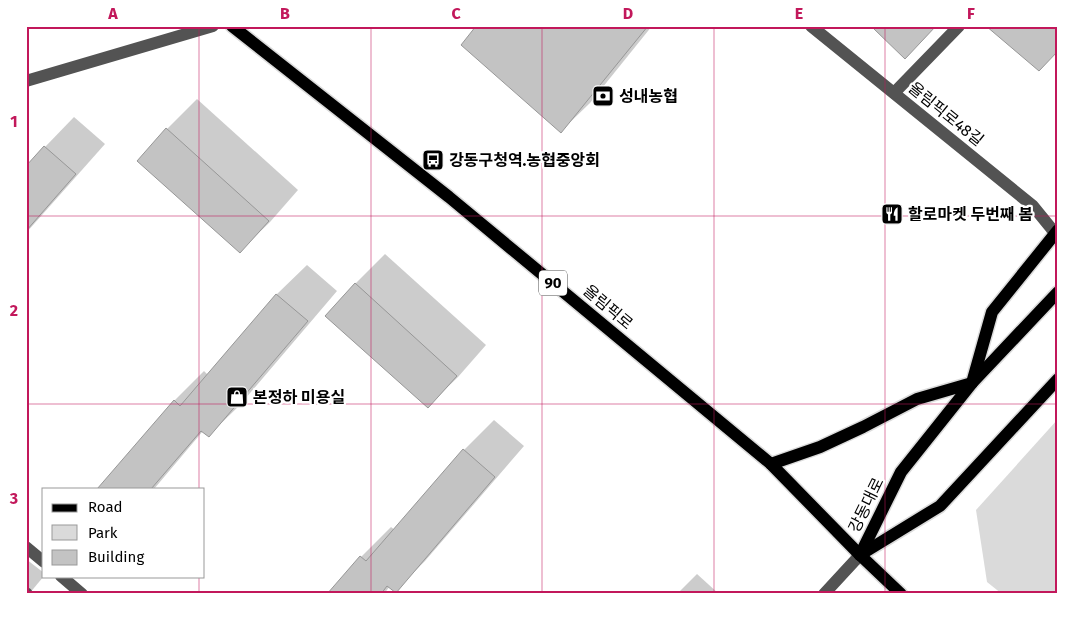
<svg xmlns="http://www.w3.org/2000/svg" width="1084" height="620" font-family="'Fira Sans','Noto Sans KR',sans-serif">
	<rect width="100%" height="100%" fill="#fff"/>
	<path fill="#dadada" d="M 1058,419 L 1058,594 L 1002,594 L 987,582 L 976,510 Z"/>
	<g fill="#0003">
		<path d="M 478,26 L 652,26 L 590,103 L 561,131 Z"/>
		<path d="M 197,99 L 298,190 L 270,222 L 240,251 L 139,161 L 167,129 Z"/>
		<path d="M 74,117 L 105,144 L 26,233 L 26,168 L 45,147 Z"/>
		<path d="M 385,254 L 486,345 L 458,377 L 428,406 L 355,284 Z"/>
		<path d="M 307,265 L 337,291 L 239,406 L 209,435 L 203,431 L 154,489 L 99,489 L 174,401 L 204,371 L 208,375 L 277,294 Z"/>
		<path d="M 494,420 L 524,446 L 425,561 L 395,591 L 390,586 L 384,594 L 329,594 L 361,557 L 391,527 L 395,530 L 464,450 Z"/>
		<path d="M 26,559 L 44,573 L 44,576 L 29,594 L 26,594 Z"/>
		<path d="M 697,574 L 719,594 L 677,594 Z"/>
	</g>
	<g fill="#c3c3c3" stroke="#979797">
		<path d="M 476,26 L 648,26 L 561,133 L 461,45 Z"/>
		<path d="M 876,26 L 936,26 L 905,59 L 874,29 Z"/>
		<path d="M 986,26 L 1058,26 L 1058,51 L 1039,71 Z"/>
		<path d="M 166,128 L 269,221 L 240,253 L 137,161 Z"/>
		<path d="M 44,146 L 76,174 L 26,231 L 26,166 Z"/>
		<path d="M 355,283 L 457,376 L 428,408 L 325,316 Z"/>
		<path d="M 276,294 L 308,321 L 209,437 L 201,431 L 151,489 L 97,489 L 174,400 L 180,406 Z"/>
		<path d="M 463,449 L 495,477 L 396,593 L 387,586 L 381,594 L 327,594 L 360,556 L 366,561 Z"/>
	</g>
	<g fill="none" stroke-linecap="round" stroke-linejoin="round">
		<g stroke="#dbdbdb" stroke-width="15">
			<g id="major">
				<path d="M 232,26 L 449,197 L 771,464 L 860,555 L 901,594"/>
				<path d="M 771,464 L 820,447 L 863,427 L 917,399 L 972,383 L 992,312 L 1058,230"/>
				<path d="M 860,555 L 901,472 L 972,383 L 1058,292"/>
				<path d="M 860,555 L 940,506 L 1058,379"/>
			</g>
		</g>
		<g stroke="#535353" stroke-width="12">
			<path d="M 811,26 L 1033,206 L 1055,233"/>
			<path d="M 26,81 L 213,26"/>
			<path d="M 894,93 L 959,26"/>
			<path d="M 26,547 L 44,562"/>
			<path d="M 61,576 L 82,594"/>
			<path d="M 26,593 L 27,594"/>
			<path d="M 824,594 L 860,555"/>
		</g>
		<use href="#major" stroke="#000" stroke-width="12"/>
	</g>
	<path fill="none" stroke="#c2185b" stroke-width="1" stroke-opacity="0.55" d="M 199,26 L 199,489M 371,26 L 371,594M 542,26 L 542,594M 714,26 L 714,594M 885,26 L 885,594M 26,216 L 1058,216M 26,404 L 1058,404M 199,576 L 199,594"/>
	<defs>
		<g id="bank-square" transform="scale(1.125)"><rect x="-9" y="-9" width="18" height="18" rx="4" fill="#000" stroke="#fff"/><path d="M-6-4H6V4H-6ZM0-2.3a2.3 2.3 0 1 0 0 4.6a2.3 2.3 0 1 0 0-4.6Z" fill="#fff"/></g>
		<g id="bus-square" transform="scale(1.125)"><rect x="-9" y="-9" width="18" height="18" rx="4" fill="#000" stroke="#fff"/><path d="M-5-6H5V4H4V6H2V4H-2V6H-4V4H-5ZM-3.5-4V0h7V-4ZM-3.5 1.2v1.5H-2V1.2ZM2 1.2v1.5H3.5V1.2Z" fill="#fff"/></g>
		<g id="restaurant-square" transform="scale(1.125)"><rect x="-9" y="-9" width="18" height="18" rx="4" fill="#000" stroke="#fff"/><path d="M-5-6h1v4h1v-4h1v4h1v-4h1v5L-1.5 .5V6h-2V.5L-5-1ZM5-6V6H3V1.5H1.5Q1.5-4 5-6Z" fill="#fff"/></g>
		<g id="shop-square" transform="scale(1.125)"><rect x="-9" y="-9" width="18" height="18" rx="4" fill="#000" stroke="#fff"/><path d="M-5-2.5h2.3a2.7 3.5 0 0 1 5.4 0H5L5.5 6h-11ZM-1.5-2.5h3a1.5 2.3 0 0 0-3 0Z" fill="#fff"/></g>
	</defs>
	<g fill-rule="evenodd">
		<use href="#bank-square" x="603" y="96"/>
		<use href="#bus-square" x="433" y="160"/>
		<use href="#restaurant-square" x="892" y="214"/>
		<use href="#shop-square" x="237" y="397"/>
	</g>
	<g text-anchor="middle" dominant-baseline="central" stroke-width="4.5" stroke-linejoin="round" paint-order="stroke">
		<rect fill="#fff" stroke="#4c4c4c" stroke-width="1" x="539" y="270.5" width="28" height="25" rx="4"/>
		<g font-size="15" font-weight="bold" fill="#000">
			<text x="553" y="283">90</text>
		</g>
		<g font-size="16" font-weight="bold" fill="#000" stroke="#fff" text-anchor="start">
			<text x="619" y="96">성내농협</text>
			<text x="449" y="160">강동구청역.농협중앙회</text>
			<text x="908" y="214">할로마켓 두번째 봄</text>
			<text x="253" y="397">본정하 미용실</text>
		</g>
		<g font-size="16" fill="#000" stroke="#fff">
			<text transform="translate(946 114) rotate(39)">올림픽로48길</text>
			<text transform="translate(608 307) rotate(40)">올림픽로</text>
			<text transform="translate(866 505) rotate(-64)">강동대로</text>
		</g>
	</g>
	<rect width="1084" height="620" fill="none" stroke="#ffffff" stroke-width="55"/>
	<rect x="42" y="488" width="162" height="90" fill="#ffffff" stroke="#999999"/>
	<rect x="52" y="504" width="25" height="8" fill="#000000" stroke="#999999"/>
	<text x="88" y="512" font-size="15" fill="#000000">Road</text>
	<rect x="52" y="525" width="25" height="15" fill="#dadada" stroke="#999999"/>
	<text x="88" y="538" font-size="15" fill="#000000">Park</text>
	<rect x="52" y="550" width="25" height="15" fill="#c3c3c3" stroke="#999999"/>
	<text x="88" y="562" font-size="15" fill="#000000">Building</text>
	<rect x="28" y="28" width="1028" height="564" fill="none" stroke="#c2185b" stroke-width="2"/>
	<g font-size="16" text-anchor="middle" font-weight="bold" fill="#c2185b">
		<text x="113" y="19">A</text>
		<text x="285" y="19">B</text>
		<text x="456" y="19">C</text>
		<text x="628" y="19">D</text>
		<text x="799" y="19">E</text>
		<text x="971" y="19">F</text>
		<text x="14" y="127">1</text>
		<text x="14" y="316">2</text>
		<text x="14" y="504">3</text>
	</g>
</svg>
